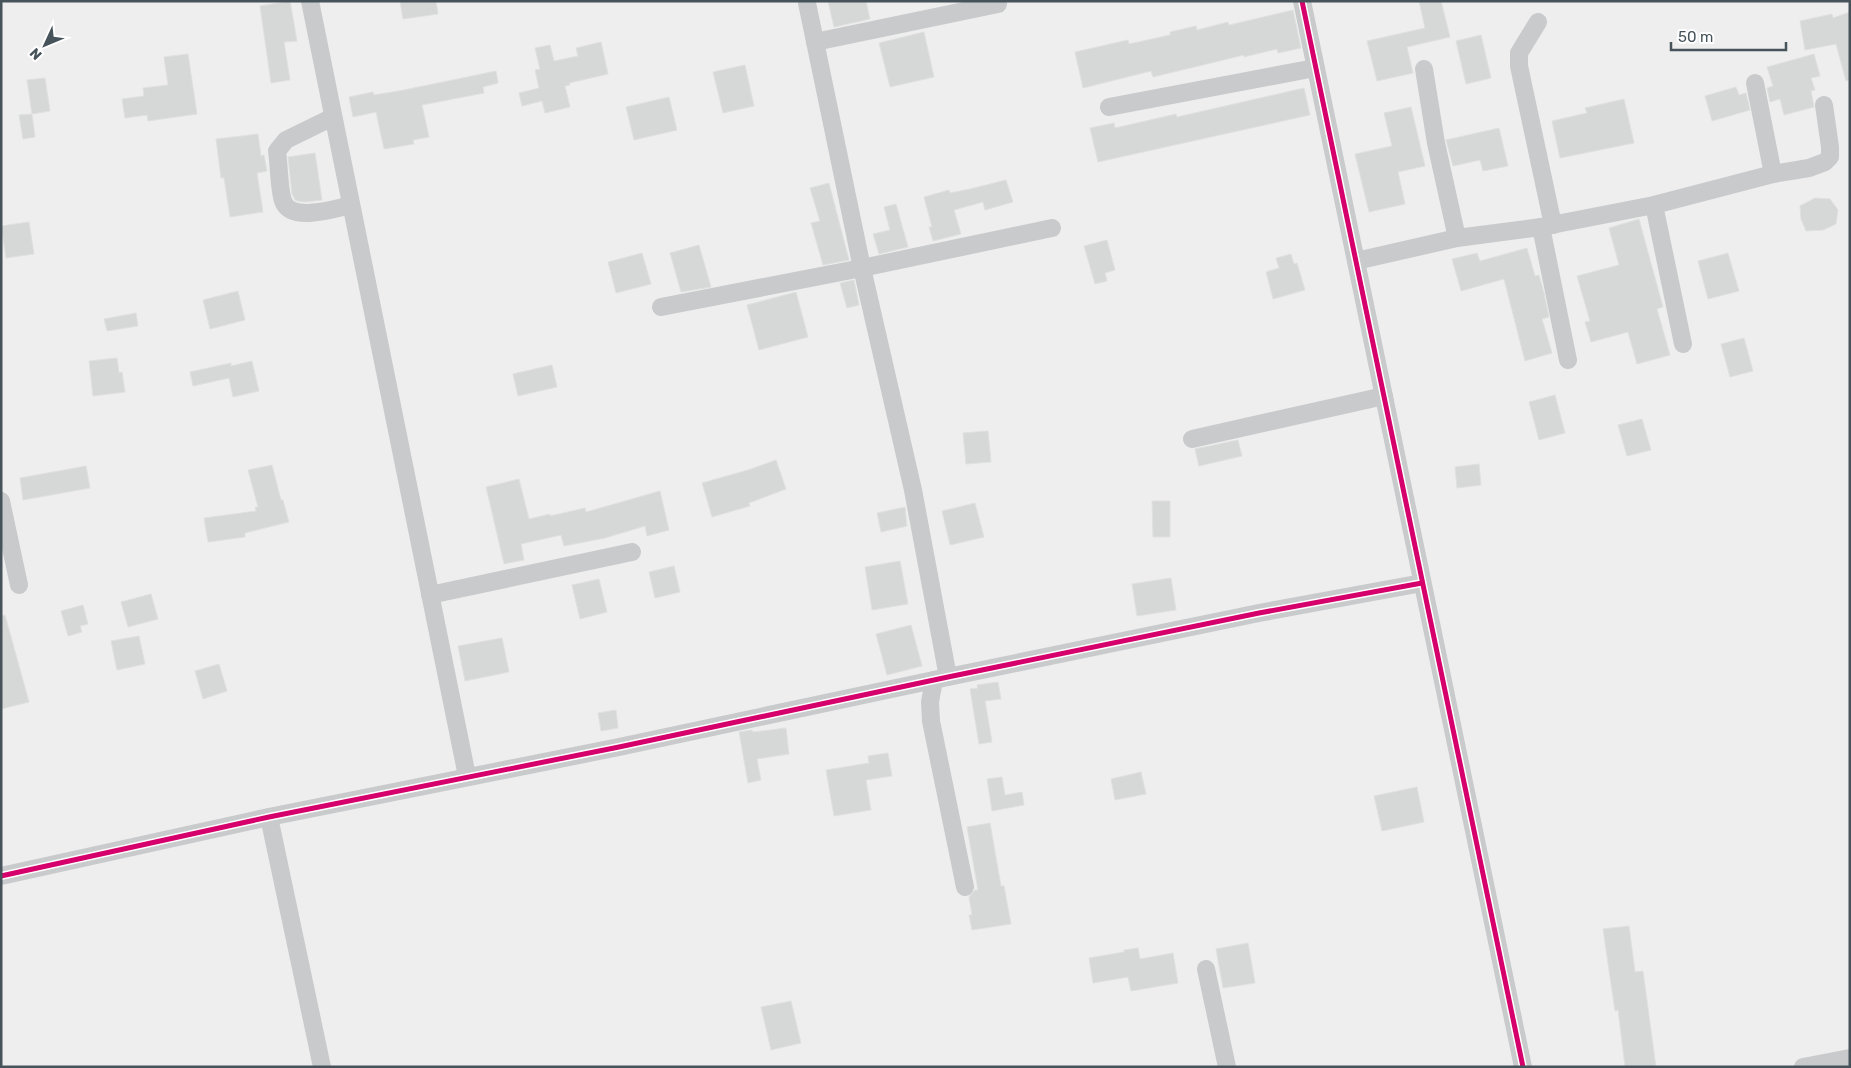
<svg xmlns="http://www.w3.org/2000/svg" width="1851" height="1068" font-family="Rubik,sans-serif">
	<rect width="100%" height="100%" fill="#efeeee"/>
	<g fill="#d6d7d7" stroke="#e0e0e1">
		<path d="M 290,1 L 297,41 L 284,42 L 290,80 L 271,83 L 260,6 Z"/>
		<path d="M 400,1 L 436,1 L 438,14 L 403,19 Z"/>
		<path d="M 828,1 L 866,1 L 870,19 L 834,27 Z"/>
		<path d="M 1419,1 L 1441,1 L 1450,37 L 1407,47 L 1413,73 L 1377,81 L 1367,41 L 1425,28 Z"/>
		<path d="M 1293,10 L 1301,48 L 1278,53 L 1277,49 L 1244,57 L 1244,55 L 1153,77 L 1151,71 L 1083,88 L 1075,52 L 1128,40 L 1129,44 L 1170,35 L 1170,32 L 1196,26 L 1197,30 L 1228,22 L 1229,25 Z"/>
		<path d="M 1850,12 L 1850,80 L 1846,81 L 1836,44 L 1805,50 L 1800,21 L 1832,14 L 1833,18 Z"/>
		<path d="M 924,32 L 934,77 L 890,87 L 879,43 Z"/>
		<path d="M 1481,35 L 1491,78 L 1466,84 L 1456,41 Z"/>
		<path d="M 601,42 L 608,74 L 569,83 L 570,85 L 565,86 L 570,107 L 545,113 L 542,101 L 522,106 L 519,93 L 539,88 L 535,70 L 540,69 L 535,48 L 550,45 L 554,61 L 578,56 L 576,48 Z"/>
		<path d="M 188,54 L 197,114 L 148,121 L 147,115 L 125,118 L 122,99 L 144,96 L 143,88 L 168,85 L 164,57 Z"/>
		<path d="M 1814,54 L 1820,76 L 1811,78 L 1815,90 L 1811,91 L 1814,107 L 1784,115 L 1780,99 L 1770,102 L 1767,88 L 1773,86 L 1767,67 Z"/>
		<path d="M 745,65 L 754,106 L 723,113 L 713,72 Z"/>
		<path d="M 496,71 L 498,83 L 483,87 L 484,93 L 422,105 L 429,137 L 413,140 L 414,144 L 384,149 L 376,112 L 353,117 L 349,97 L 373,92 L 374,95 L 404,90 Z"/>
		<path d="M 45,78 L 50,111 L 32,114 L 27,80 Z"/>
		<path d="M 1736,87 L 1739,95 L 1746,93 L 1750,110 L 1712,121 L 1705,96 Z"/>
		<path d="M 1304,88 L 1310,115 L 1098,162 L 1090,128 L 1114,123 L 1115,128 L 1176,114 L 1177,117 Z"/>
		<path d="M 669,97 L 677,130 L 634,140 L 626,107 Z"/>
		<path d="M 1624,99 L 1634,143 L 1560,158 L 1552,121 L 1587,113 L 1585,108 Z"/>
		<path d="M 1411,107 L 1425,166 L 1398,172 L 1405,204 L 1369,212 L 1355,154 L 1392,146 L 1384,113 Z"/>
		<path d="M 32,114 L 35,137 L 23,139 L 19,115 Z"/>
		<path d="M 1499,128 L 1508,166 L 1483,171 L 1480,160 L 1453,166 L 1446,140 Z"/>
		<path d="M 258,134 L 261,156 L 264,155 L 267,171 L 257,173 L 263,212 L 230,217 L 224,178 L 221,178 L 216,139 Z"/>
		<path d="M 315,153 L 322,200 L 304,202 L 298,201 L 295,200 L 292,194 L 288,157 Z"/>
		<path d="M 1006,180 L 1013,202 L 985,210 L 983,202 L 954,210 L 961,234 L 933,241 L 929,227 L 932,227 L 924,197 L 949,190 L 950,193 L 970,189 Z"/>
		<path d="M 829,183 L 849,260 L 823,265 L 811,223 L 820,221 L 810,188 Z"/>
		<path d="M 1815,198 L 1830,199 L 1838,210 L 1836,224 L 1823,230 L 1806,231 L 1801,219 L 1800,206 Z"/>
		<path d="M 896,204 L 908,247 L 879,254 L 873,234 L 890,230 L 884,207 Z"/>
		<path d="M 1639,219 L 1663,307 L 1657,309 L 1670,355 L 1637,364 L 1628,332 L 1591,342 L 1585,322 L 1590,321 L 1577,276 L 1619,265 L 1609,228 Z"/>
		<path d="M 29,222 L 34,254 L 6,258 L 1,226 Z"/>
		<path d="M 1107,240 L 1115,270 L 1105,273 L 1107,281 L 1095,284 L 1084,246 Z"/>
		<path d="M 699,245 L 711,287 L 681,292 L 670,253 Z"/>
		<path d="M 1527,248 L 1535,276 L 1539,275 L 1544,293 L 1549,317 L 1542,319 L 1552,353 L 1525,361 L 1504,279 L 1461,291 L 1452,259 L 1477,253 L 1480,261 Z"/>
		<path d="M 642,253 L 651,284 L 616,293 L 608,262 Z"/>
		<path d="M 1728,253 L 1739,291 L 1708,299 L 1698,261 Z"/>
		<path d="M 1291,254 L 1294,264 L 1297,263 L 1305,290 L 1273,299 L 1266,272 L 1279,268 L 1276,258 Z"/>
		<path d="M 854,280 L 859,305 L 847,308 L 840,283 Z"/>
		<path d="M 238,291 L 245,320 L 210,329 L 203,300 Z"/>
		<path d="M 796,292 L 808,337 L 759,350 L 747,305 Z"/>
		<path d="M 136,313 L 138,326 L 107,331 L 104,319 Z"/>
		<path d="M 1744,338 L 1753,371 L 1730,377 L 1721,344 Z"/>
		<path d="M 117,358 L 119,373 L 122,372 L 125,392 L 93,396 L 89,361 Z"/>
		<path d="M 252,361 L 259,391 L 233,397 L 229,378 L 193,386 L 190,372 L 231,363 L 231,366 Z"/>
		<path d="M 552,365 L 557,387 L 518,396 L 513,374 Z"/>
		<path d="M 1555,395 L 1565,433 L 1539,440 L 1529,402 Z"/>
		<path d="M 1642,419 L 1651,450 L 1627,456 L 1618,425 Z"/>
		<path d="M 988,431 L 991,462 L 966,464 L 963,433 Z"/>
		<path d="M 1238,440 L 1242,456 L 1199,466 L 1195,449 Z"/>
		<path d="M 776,460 L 786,489 L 749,503 L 750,506 L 712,517 L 702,483 L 748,470 Z"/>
		<path d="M 1479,464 L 1481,485 L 1457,488 L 1455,467 Z"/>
		<path d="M 272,465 L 281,500 L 283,500 L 289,522 L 245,533 L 245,537 L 208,542 L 204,518 L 256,511 L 255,507 L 258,507 L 248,470 Z"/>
		<path d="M 86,466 L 90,488 L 23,500 L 20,478 Z"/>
		<path d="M 519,479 L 529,519 L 550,514 L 550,516 L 585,508 L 586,512 L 660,491 L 669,530 L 647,536 L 645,526 L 605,538 L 564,546 L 561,535 L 521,544 L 524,560 L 504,564 L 486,487 Z"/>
		<path d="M 1152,501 L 1170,501 L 1170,537 L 1153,537 Z"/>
		<path d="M 975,503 L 984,537 L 950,545 L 942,511 Z"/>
		<path d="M 905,507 L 907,526 L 881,532 L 877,513 Z"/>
		<path d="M 900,561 L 908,604 L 872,610 L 865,567 Z"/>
		<path d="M 674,566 L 680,592 L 655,598 L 649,572 Z"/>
		<path d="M 1171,578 L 1176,610 L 1137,616 L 1132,584 Z"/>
		<path d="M 599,579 L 607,612 L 580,619 L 572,585 Z"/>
		<path d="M 151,594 L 158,619 L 128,627 L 121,602 Z"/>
		<path d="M 83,605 L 88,624 L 80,626 L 82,632 L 68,636 L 61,611 Z"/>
		<path d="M 5,615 L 29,702 L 1,709 L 1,616 Z"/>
		<path d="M 911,625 L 922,666 L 887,675 L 876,634 Z"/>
		<path d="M 139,636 L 145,664 L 117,670 L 111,641 Z"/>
		<path d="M 502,638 L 509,672 L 465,681 L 458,646 Z"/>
		<path d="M 219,664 L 227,691 L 203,699 L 195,671 Z"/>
		<path d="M 998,682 L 1001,699 L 985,701 L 992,742 L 979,744 L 970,689 L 978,688 L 977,685 Z"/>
		<path d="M 616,710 L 618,728 L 601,731 L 598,713 Z"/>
		<path d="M 786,728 L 789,754 L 757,759 L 761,780 L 748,783 L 739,732 L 752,730 L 753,732 Z"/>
		<path d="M 888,753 L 892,776 L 866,780 L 871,810 L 834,816 L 826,770 L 869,763 L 868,756 Z"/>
		<path d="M 1141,772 L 1146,794 L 1115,800 L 1111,779 Z"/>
		<path d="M 1002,777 L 1005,795 L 1022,792 L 1024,805 L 992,811 L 987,779 Z"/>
		<path d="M 1417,787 L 1424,822 L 1382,831 L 1374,796 Z"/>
		<path d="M 990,823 L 1001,886 L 1004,886 L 1011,924 L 972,930 L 969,915 L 972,915 L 969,897 L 975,890 L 978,890 L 967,827 Z"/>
		<path d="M 1629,926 L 1635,972 L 1643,971 L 1656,1067 L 1625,1067 L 1618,1010 L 1615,1011 L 1603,929 Z"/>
		<path d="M 1248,943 L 1255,983 L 1223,988 L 1216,949 Z"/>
		<path d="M 1138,948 L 1140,959 L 1173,953 L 1178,983 L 1131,991 L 1128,977 L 1093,983 L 1089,958 L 1124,952 L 1124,950 Z"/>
		<path d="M 791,1001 L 801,1043 L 771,1050 L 761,1007 Z"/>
	</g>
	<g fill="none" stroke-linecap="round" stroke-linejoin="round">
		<g stroke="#c8cacc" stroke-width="18">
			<path d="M 310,1 L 467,776"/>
			<path d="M 1302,1 L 1523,1067"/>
			<path d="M 807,3 L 862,268 L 913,490 L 948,677"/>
			<path d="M 1538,22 L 1519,53 L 1519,66 L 1553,225"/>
			<path d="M 815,42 L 998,4"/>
			<path d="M 1424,69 L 1436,143 L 1457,238"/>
			<path d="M 1755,83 L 1773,174"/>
			<path d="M 1109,107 L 1315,68"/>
			<path d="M 333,117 L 286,140 L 277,151 C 279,164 279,189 283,201 C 291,223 334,209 351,205"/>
			<path d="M 1654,205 L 1683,344"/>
			<path d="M 1541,227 L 1568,360"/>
			<path d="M 1356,261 L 1457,238 L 1541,227 L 1654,205 L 1773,174 L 1809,168 L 1825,162 L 1830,157 L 1830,147 L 1824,105"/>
			<path d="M 661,307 L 862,268 L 1052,228"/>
			<path d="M 1192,439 L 1384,396"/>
			<path d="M 1,501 L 19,585"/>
			<path d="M 430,595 L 632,552"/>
			<path d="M 934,680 L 930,702 L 931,721 L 965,887"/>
			<path d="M 269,817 L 322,1067"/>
			<path d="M 1,876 L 269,817 L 619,747 L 948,677 L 1259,613 L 1422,583"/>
			<path d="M 1206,969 L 1227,1067"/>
			<path d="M 1803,1067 L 1850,1058"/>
		</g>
		<g stroke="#fff" stroke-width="8">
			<g id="cycleway">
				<path d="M 1302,1 L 1523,1067"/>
				<path d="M 1,876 L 269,817 L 619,747 L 948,677 L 1259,613 L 1422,583"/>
			</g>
		</g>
		<use href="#cycleway" stroke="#d6006c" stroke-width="5"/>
	</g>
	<rect width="1851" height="1068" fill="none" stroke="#46535a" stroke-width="5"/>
	<g transform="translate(45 45) rotate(226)" stroke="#ffffff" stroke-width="4" paint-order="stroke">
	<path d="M0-4L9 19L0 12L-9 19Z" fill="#46535a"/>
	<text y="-8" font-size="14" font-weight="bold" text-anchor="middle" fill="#46535a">N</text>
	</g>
	<path d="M1671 42v8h115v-8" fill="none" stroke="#46535a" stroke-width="2.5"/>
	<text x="1678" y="42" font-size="15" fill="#46535a" stroke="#ffffff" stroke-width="4" paint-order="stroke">50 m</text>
</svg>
